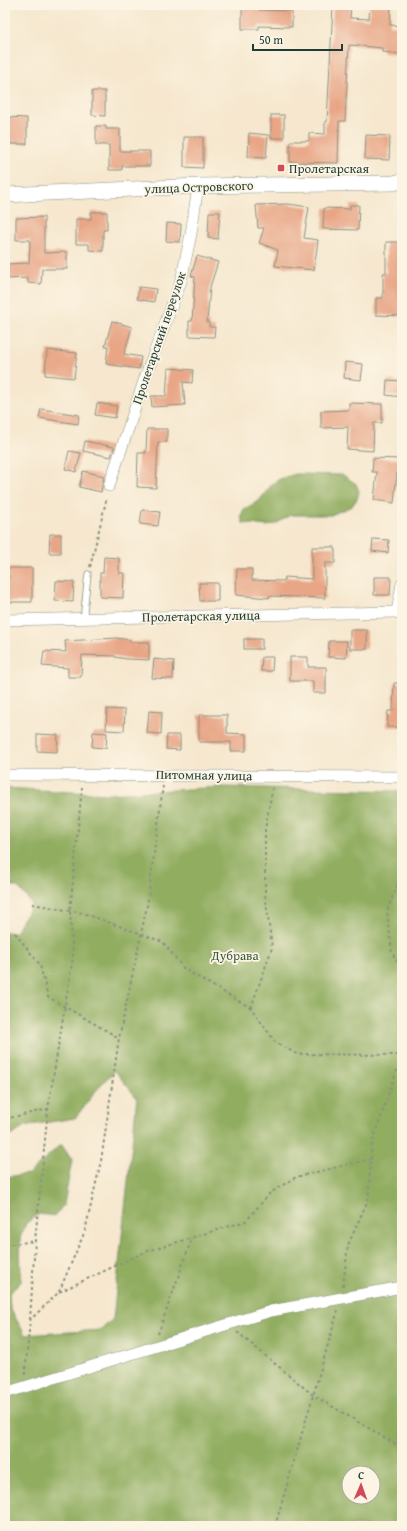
<svg xmlns="http://www.w3.org/2000/svg" width="407" height="1531" font-family="'Gentium Book Plus',serif">
	<rect width="100%" height="100%" fill="#fcf5e5"/>
	<filter id="ink" filterUnits="userSpaceOnUse"><feTurbulence type="fractalNoise" baseFrequency=".025" numOctaves="2"/><feDisplacementMap in="SourceGraphic" scale="8" xChannelSelector="R" yChannelSelector="G"/><feConvolveMatrix kernelMatrix="1 2 1 2 8 2 1 2 1" color-interpolation-filters="sRGB"/></filter>
	<filter id="wash" filterUnits="userSpaceOnUse"><feTurbulence type="fractalNoise" baseFrequency=".012" numOctaves="4" result="noise"/><feDisplacementMap in="SourceGraphic" scale="16" xChannelSelector="R" yChannelSelector="G"/><feGaussianBlur stdDeviation="0.9" result="paint"/><feColorMatrix in="noise" values="0 0 0 0 0 0 0 0 0 0 0 0 0 0 0 0 0 1.4 0 .05"/><feComposite in="paint" operator="in"/></filter>
	<g filter="url(#wash)">
		<rect width="100%" height="100%" fill="#f6e7ce"/>
		<g fill="#91ad60" stroke="#58754a" fill-rule="evenodd">
			<path d="M 296,474 L 343,475 L 356,484 L 359,491 L 357,499 L 352,506 L 331,515 L 290,515 L 276,524 L 267,526 L 243,523 L 241,516 L 244,509 L 259,501 L 273,483 L 280,479 Z"/>
			<path d="M 222,787 L 402,791 L 402,1526 L 5,1526 L 5,1177 L 29,1174 L 61,1144 L 72,1160 L 64,1204 L 55,1216 L 39,1214 L 26,1223 L 20,1238 L 21,1282 L 9,1293 L 10,1308 L 25,1335 L 101,1330 L 113,1319 L 137,1098 L 115,1071 L 103,1082 L 75,1118 L 25,1126 L 13,1135 L 5,1135 L 5,932 L 15,933 L 32,904 L 19,888 L 5,883 L 5,788 L 107,794 ZM 349,1473 L 373,1473 L 373,1497 L 349,1497 Z"/>
		</g>
		<g id="blocks">
			<g fill="#e8a686">
				<path d="M 333,5 L 351,5 L 350,18 L 369,19 L 370,5 L 391,5 L 390,25 L 402,26 L 402,54 L 382,52 L 382,48 L 349,45 L 345,121 L 339,121 L 338,163 L 290,162 L 290,141 L 309,141 L 309,133 L 325,134 L 325,121 L 327,122 Z"/>
				<path d="M 259,7 L 259,10 L 292,11 L 292,27 L 259,26 L 259,29 L 242,29 L 242,8 Z"/>
				<path d="M 92,91 L 105,91 L 105,116 L 92,115 Z"/>
				<rect x="271" y="115" width="13" height="23"/>
				<path d="M 6,117 L 27,118 L 27,144 L 6,144 Z"/>
				<path d="M 96,126 L 106,126 L 106,129 L 120,129 L 120,151 L 150,151 L 150,166 L 122,166 L 122,170 L 109,170 L 109,145 L 96,145 Z"/>
				<path d="M 249,133 L 268,135 L 266,158 L 248,157 Z"/>
				<path d="M 366,135 L 390,136 L 389,160 L 365,159 Z"/>
				<path d="M 184,137 L 203,137 L 203,168 L 184,167 Z"/>
				<path d="M 288,204 L 309,207 L 304,238 L 318,240 L 314,270 L 275,266 L 278,250 L 259,243 L 264,228 L 258,228 L 256,205 Z"/>
				<path d="M 350,205 L 359,205 L 358,230 L 323,229 L 324,208 L 350,209 Z"/>
				<path d="M 91,212 L 107,212 L 107,230 L 103,230 L 103,251 L 89,250 L 89,244 L 76,244 L 76,219 L 91,219 Z"/>
				<path d="M 209,212 L 220,212 L 218,239 L 208,238 Z"/>
				<path d="M 44,217 L 44,253 L 67,252 L 67,269 L 42,269 L 41,284 L 28,283 L 28,278 L 5,279 L 5,264 L 29,263 L 30,240 L 16,240 L 16,218 Z"/>
				<path d="M 167,223 L 181,224 L 180,242 L 166,241 Z"/>
				<path d="M 386,242 L 402,242 L 402,316 L 376,315 L 376,298 L 383,298 L 383,273 L 386,273 Z"/>
				<path d="M 197,256 L 218,262 L 210,287 L 207,322 L 209,322 L 209,327 L 215,327 L 214,337 L 189,336 L 189,321 L 192,321 L 195,277 L 191,276 Z"/>
				<path d="M 139,287 L 156,289 L 154,302 L 137,299 Z"/>
				<path d="M 112,321 L 132,327 L 124,354 L 141,357 L 139,369 L 106,364 L 108,346 L 105,346 Z"/>
				<path d="M 47,350 L 77,353 L 74,378 L 45,375 Z"/>
				<path d="M 345,362 L 363,364 L 361,380 L 344,378 Z"/>
				<path d="M 168,368 L 193,370 L 192,383 L 183,382 L 185,405 L 152,407 L 151,396 L 166,396 Z"/>
				<path d="M 387,380 L 402,381 L 402,397 L 386,395 Z"/>
				<path d="M 97,403 L 117,406 L 115,418 L 95,415 Z"/>
				<path d="M 349,403 L 382,404 L 382,423 L 374,423 L 373,451 L 347,449 L 348,427 L 321,428 L 321,411 L 349,410 Z"/>
				<path d="M 41,409 L 79,415 L 78,424 L 39,418 Z"/>
				<path d="M 147,429 L 167,429 L 167,442 L 158,442 L 156,488 L 137,487 L 138,453 L 146,453 Z"/>
				<path d="M 85,441 L 114,447 L 111,457 L 83,451 Z"/>
				<path d="M 69,451 L 81,453 L 76,472 L 65,469 Z"/>
				<path d="M 373,458 L 400,459 L 399,473 L 397,473 L 394,503 L 374,500 L 377,472 L 372,472 Z"/>
				<path d="M 83,471 L 104,476 L 101,492 L 79,487 Z"/>
				<path d="M 142,510 L 160,512 L 158,526 L 140,524 Z"/>
				<path d="M 50,534 L 61,534 L 61,553 L 49,553 Z"/>
				<path d="M 373,539 L 389,540 L 388,553 L 372,551 Z"/>
				<path d="M 312,547 L 335,547 L 335,563 L 325,563 L 325,598 L 269,596 L 269,598 L 236,595 L 237,569 L 252,569 L 252,580 L 284,581 L 285,577 L 312,579 Z"/>
				<path d="M 104,557 L 119,558 L 119,573 L 124,573 L 123,598 L 100,597 L 100,573 L 103,573 Z"/>
				<path d="M 7,568 L 32,568 L 32,602 L 5,602 L 5,578 L 9,578 Z"/>
				<path d="M 374,577 L 391,577 L 390,595 L 374,595 Z"/>
				<path d="M 56,581 L 74,582 L 73,602 L 55,601 Z"/>
				<path d="M 199,583 L 218,583 L 218,601 L 200,601 Z"/>
				<rect x="350" y="630" width="17" height="19"/>
				<path d="M 117,638 L 130,640 L 130,642 L 149,642 L 149,660 L 127,659 L 115,657 L 115,656 L 82,655 L 81,677 L 68,677 L 68,668 L 42,666 L 44,651 L 66,652 L 65,641 Z"/>
				<rect x="244" y="639" width="18" height="10"/>
				<path d="M 329,641 L 347,641 L 346,658 L 328,657 Z"/>
				<path d="M 262,657 L 273,657 L 272,671 L 261,671 Z"/>
				<path d="M 290,657 L 308,657 L 308,667 L 326,667 L 326,693 L 313,693 L 313,681 L 290,681 Z"/>
				<path d="M 154,659 L 174,661 L 173,679 L 152,678 Z"/>
				<path d="M 394,683 L 402,683 L 402,727 L 387,727 L 388,711 L 393,711 Z"/>
				<path d="M 107,709 L 125,710 L 124,731 L 106,730 Z"/>
				<path d="M 149,711 L 162,712 L 161,734 L 147,733 Z"/>
				<path d="M 199,715 L 227,715 L 227,733 L 246,734 L 246,751 L 231,751 L 231,742 L 199,742 Z"/>
				<path d="M 93,732 L 107,733 L 106,748 L 92,747 Z"/>
				<path d="M 37,734 L 58,735 L 57,752 L 37,751 Z"/>
				<path d="M 167,735 L 180,735 L 180,750 L 166,749 Z"/>
			</g>
		</g>
	</g>
	<g filter="url(#ink)">
		<use href="#blocks" fill-opacity="0" stroke="#8a9281" stroke-width="1"/>
		<g fill="none" stroke-linecap="round" stroke-linejoin="round">
			<g stroke="#8a9281" stroke-width="7">
				<path id="lane" d="M 85,618 L 84,611 L 88,574"/>
			</g>
			<g stroke="#8a9281" stroke-width="12">
				<g id="street">
					<path d="M 109,486 L 146,375 L 181,281 L 191,234 L 198,186"/>
					<path d="M 402,615 L 397,612 L 402,584"/>
					<path d="M 5,620 L 397,612"/>
					<path d="M 5,775 L 402,777"/>
					<path d="M 5,1393 L 271,1311 L 402,1287"/>
				</g>
			</g>
			<g stroke="#8a9281" stroke-width="16">
				<path id="secondary" d="M 5,195 L 198,186 L 393,183 L 402,181"/>
			</g>
			<g stroke="#8a9281" stroke-width="2" stroke-dasharray="3 3" stroke-linecap="butt">
				<path d="M 90,567 L 107,497"/>
				<path d="M 402,874 L 387,911 L 392,953 L 402,969"/>
				<path d="M 32,904 L 83,913 L 163,942 L 184,969 L 251,1008 L 276,1043 L 297,1054 L 402,1055"/>
				<path d="M 15,933 L 40,965 L 48,997 L 119,1038"/>
				<path d="M 251,1008 L 272,948 L 265,894 L 265,829 L 273,786"/>
				<path d="M 5,1119 L 48,1109"/>
				<path d="M 5,1245 L 35,1241"/>
				<path d="M 343,1286 L 348,1245 L 368,1200 L 372,1143 L 402,1055"/>
				<path d="M 59,1292 L 85,1231 L 101,1161 L 119,1038 L 147,906 L 163,786"/>
				<path d="M 30,1320 L 35,1241 L 48,1109 L 73,957 L 70,911 L 82,787"/>
				<path d="M 237,1332 L 313,1395 L 402,1448"/>
				<path d="M 158,1334 L 192,1238"/>
				<path d="M 25,1375 L 30,1320 L 59,1292 L 145,1252 L 246,1221 L 270,1193 L 296,1177 L 371,1159"/>
				<path d="M 275,1526 L 338,1310"/>
			</g>
			<use href="#lane" stroke="#fff" stroke-width="5.5"/>
			<use href="#street" stroke="#fff" stroke-width="11"/>
			<use href="#secondary" stroke="#fff" stroke-width="15"/>
		</g>
	</g>
	<rect fill="#d1495b" stroke="#fcf5e5" stroke-width="1.5" x="277" y="164" width="8" height="8" rx="2"/>
	<g text-anchor="middle" dominant-baseline="central" stroke-width="3.5" stroke-linejoin="round" paint-order="stroke">
		<g font-size="13" fill="#1f3d34" stroke="#fcf5e5" text-anchor="start">
			<text x="289" y="168">Пролетарская</text>
		</g>
		<g font-size="13" fill="#1f3d34" stroke="#fcf5e5">
			<text transform="translate(199 187) rotate(-2)">улица Островского</text>
			<text transform="translate(159 338) rotate(-71)">Пролетарский переулок</text>
			<text transform="translate(201 616) rotate(-1)">Пролетарская улица</text>
			<text transform="translate(204 775) rotate(1)">Питомная улица</text>
		</g>
		<g font-size="13" fill="#3d593f" stroke="#fcf5e5">
			<text x="235" y="955">Дубрава</text>
		</g>
	</g>
	<rect width="407" height="1531" fill="none" stroke="#fcf5e5" stroke-width="20"/>
	<g transform="translate(361 1485) rotate(2)"><circle r="19" fill="#fcf5e5" stroke="#a4ab9e"/>
	<path d="M0-3L7 15L0 10L-7 15Z" fill="#d1495b"/>
	<text y="-6" font-size="11" font-weight="bold" text-anchor="middle" fill="#1f3d34">С</text>
	</g>
	<path d="M253 44v6h89v-6" fill="none" stroke="#1f3d34" stroke-width="2"/>
	<text x="259" y="44" font-size="12" fill="#1f3d34" stroke="#fcf5e5" stroke-width="3" paint-order="stroke">50 m</text>
</svg>
